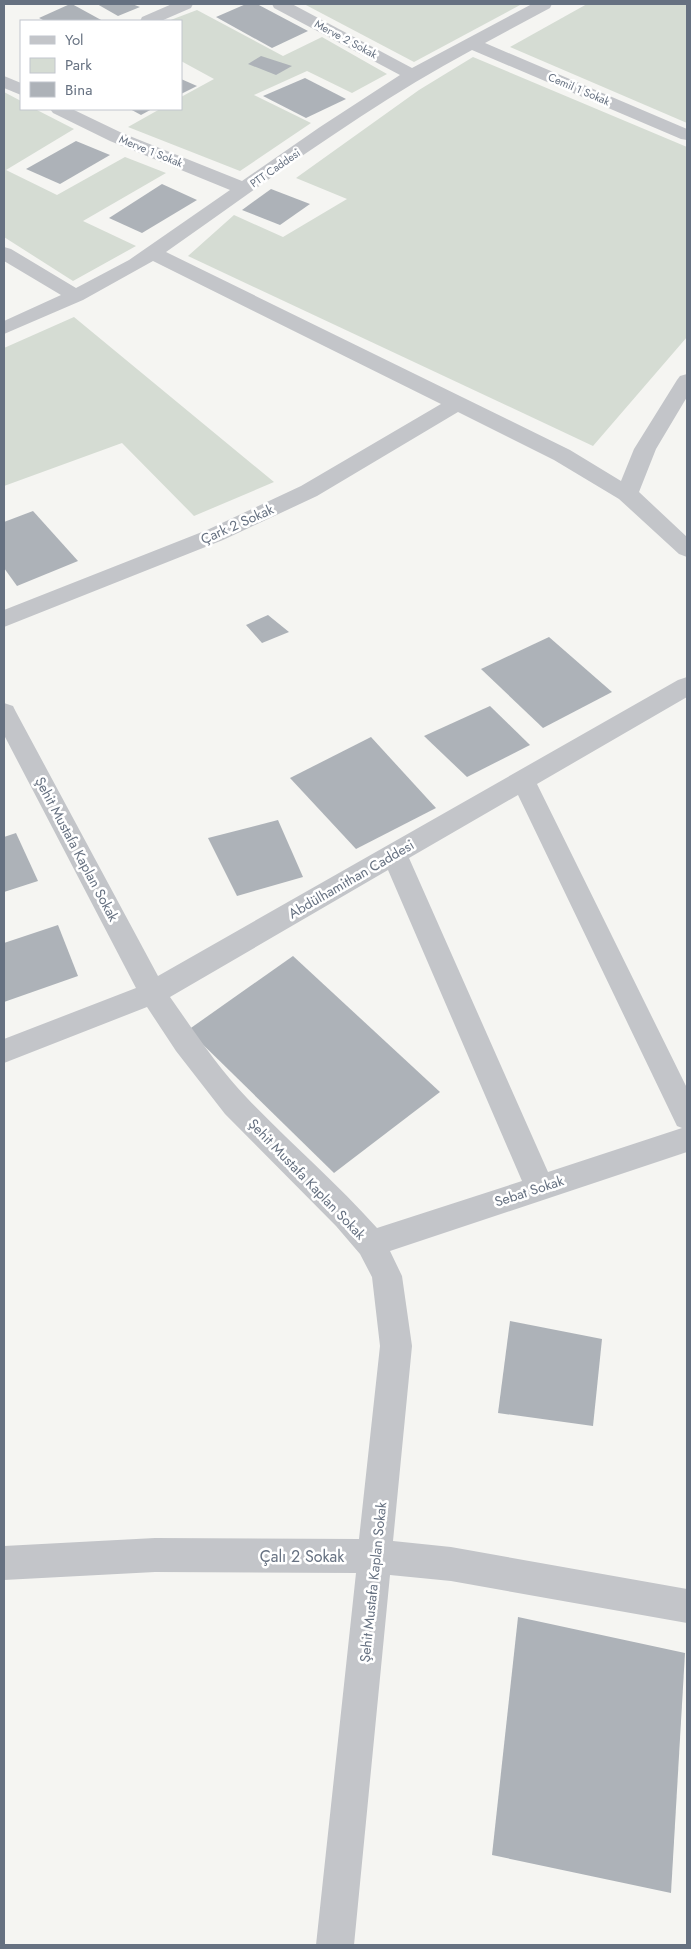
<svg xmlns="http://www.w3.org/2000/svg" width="691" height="1949" font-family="Jost,sans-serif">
	<rect width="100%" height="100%" fill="#f5f5f2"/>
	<g fill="#d5dcd3">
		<path d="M 304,4 L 522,4 L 414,62 Z"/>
		<path d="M 587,4 L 687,4 L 687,123 L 510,47 Z"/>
		<path d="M 197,10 L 283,56 L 322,37 L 387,74 L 352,93 L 307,71 L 254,95 L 311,123 L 240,171 L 128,127 L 160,109 L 181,109 L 181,97 L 214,79 L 181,61 L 181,21 L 168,21 Z"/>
		<path d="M 473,57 L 687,147 L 687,337 L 593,446 L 188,256 L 234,215 L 283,237 L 347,199 L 296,178 L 419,90 Z"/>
		<path d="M 4,92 L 21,101 L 21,109 L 35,109 L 74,129 L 6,170 L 57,195 L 125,157 L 166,173 L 83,221 L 136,246 L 73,281 L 4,237 Z"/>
		<path d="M 74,317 L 274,482 L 194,516 L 122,443 L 4,486 L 4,348 Z"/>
	</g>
	<g fill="#adb2b8">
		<path d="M 70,4 L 72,4 L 103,21 L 45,21 L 39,18 Z"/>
		<path d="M 97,4 L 132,4 L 140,7 L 118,16 Z"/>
		<path d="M 246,4 L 257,4 L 308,31 L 272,48 L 216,17 Z"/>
		<path d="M 261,56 L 292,66 L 276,75 L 248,64 Z"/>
		<path d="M 305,78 L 346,99 L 306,118 L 263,96 Z"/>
		<path d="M 181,79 L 197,86 L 181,94 Z"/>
		<path d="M 130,109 L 152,109 L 141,115 Z"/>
		<path d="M 76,141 L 110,155 L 60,184 L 26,169 Z"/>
		<path d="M 162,184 L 197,200 L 142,233 L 109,218 Z"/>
		<path d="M 271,189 L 310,204 L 280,225 L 242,210 Z"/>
		<path d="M 33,511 L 78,561 L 17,586 L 4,568 L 4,522 Z"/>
		<path d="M 268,615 L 289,632 L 262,643 L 246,625 Z"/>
		<path d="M 549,637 L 612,692 L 543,728 L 481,669 Z"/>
		<path d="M 490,706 L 530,745 L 467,777 L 424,736 Z"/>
		<path d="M 371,737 L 436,808 L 356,849 L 290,778 Z"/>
		<path d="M 278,820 L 303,877 L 237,896 L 208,838 Z"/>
		<path d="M 16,833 L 38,881 L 4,892 L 4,837 Z"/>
		<path d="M 58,925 L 78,976 L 4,1002 L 4,943 Z"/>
		<path d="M 293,956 L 440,1092 L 334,1173 L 188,1030 Z"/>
		<path d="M 510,1321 L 602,1339 L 593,1426 L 498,1413 Z"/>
		<path d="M 518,1617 L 685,1653 L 671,1893 L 492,1855 Z"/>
	</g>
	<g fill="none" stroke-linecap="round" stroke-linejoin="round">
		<g fill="#c3c5c9" fill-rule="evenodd">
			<path d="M 172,4 L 193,4 L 191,8 L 161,21 L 140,21 L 142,17 Z"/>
			<path d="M 272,4 L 292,4 L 412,68 L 532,4 L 552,4 L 550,8 L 485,43 L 687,129 L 687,140 L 681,139 L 472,50 C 364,108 266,182 166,252 L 570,450 L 621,481 L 634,449 L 677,380 L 680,376 L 687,374 L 687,397 L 656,449 L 639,492 L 687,537 L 687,557 L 679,554 L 619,499 L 554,460 L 458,412 L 317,496 L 223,540 L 4,627 L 4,610 L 207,530 L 301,486 L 441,404 L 153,261 L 83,300 L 4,334 L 4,321 L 61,295 L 4,261 L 4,247 L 11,249 L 76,288 L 129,260 L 230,190 L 110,141 L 53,113 L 50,109 L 72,109 L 122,133 L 242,181 L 320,127 L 400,75 L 274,8 Z"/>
			<path d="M 4,76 L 21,83 L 21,95 L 4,88 Z"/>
			<path d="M 687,677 L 687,697 L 537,784 L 687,1088 L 687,1152 L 390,1251 L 402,1276 L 412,1346 L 393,1541 L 451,1547 L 687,1589 L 687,1623 L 451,1581 L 390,1575 L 354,1945 L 316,1945 L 356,1573 L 155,1572 L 4,1580 L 4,1546 L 155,1538 L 359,1539 L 380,1346 L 372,1277 L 360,1254 L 336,1226 L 225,1114 L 176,1051 L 147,1007 L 4,1063 L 4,1039 L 136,988 L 4,735 L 4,703 L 13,706 L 16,712 L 158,976 L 678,680 ZM 518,795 L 677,1126 L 682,1128 L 548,1172 L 409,858 ZM 388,870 L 522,1181 L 377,1228 C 336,1182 289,1142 247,1098 C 218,1068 194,1031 170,997 Z"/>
		</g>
	</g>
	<g text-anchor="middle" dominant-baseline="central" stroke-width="5" stroke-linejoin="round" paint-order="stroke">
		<g font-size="11" fill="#667181" stroke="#fff">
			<text transform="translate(346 39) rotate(28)">Merve 2 Sokak</text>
			<text transform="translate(579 89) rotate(23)">Cemil 1 Sokak</text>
			<text transform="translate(151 151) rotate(22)">Merve 1 Sokak</text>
			<text transform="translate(275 168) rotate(-35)">PTT Caddesi</text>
		</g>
		<g font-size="14" fill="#667181" stroke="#fff">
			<text transform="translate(237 524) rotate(-24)">Çark 2 Sokak</text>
			<text transform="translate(77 849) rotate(62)">Şehit Mustafa Kaplan Sokak</text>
			<text transform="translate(351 879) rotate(-30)">Abdülhamithan Caddesi</text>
			<text transform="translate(307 1179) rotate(46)">Şehit Mustafa Kaplan Sokak</text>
			<text transform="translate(529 1191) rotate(-18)">Sebat Sokak</text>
			<text transform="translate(373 1582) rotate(-84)">Şehit Mustafa Kaplan Sokak</text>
		</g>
		<g font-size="16" fill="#667181" stroke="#fff">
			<text x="302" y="1556">Çalı 2 Sokak</text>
		</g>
	</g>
	<rect width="691" height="1949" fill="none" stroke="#667181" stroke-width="10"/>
	<rect x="20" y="20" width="162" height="90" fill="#ffffff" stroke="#c2c6cd"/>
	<rect x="30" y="36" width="25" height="8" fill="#c3c5c9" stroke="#c2c6cd"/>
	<text x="65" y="45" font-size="15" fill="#667181">Yol</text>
	<rect x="30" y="58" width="25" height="15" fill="#d5dcd3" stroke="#c2c6cd"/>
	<text x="65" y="70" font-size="15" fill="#667181">Park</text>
	<rect x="30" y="82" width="25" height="15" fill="#adb2b8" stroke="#c2c6cd"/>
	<text x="65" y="95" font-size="15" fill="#667181">Bina</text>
</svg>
